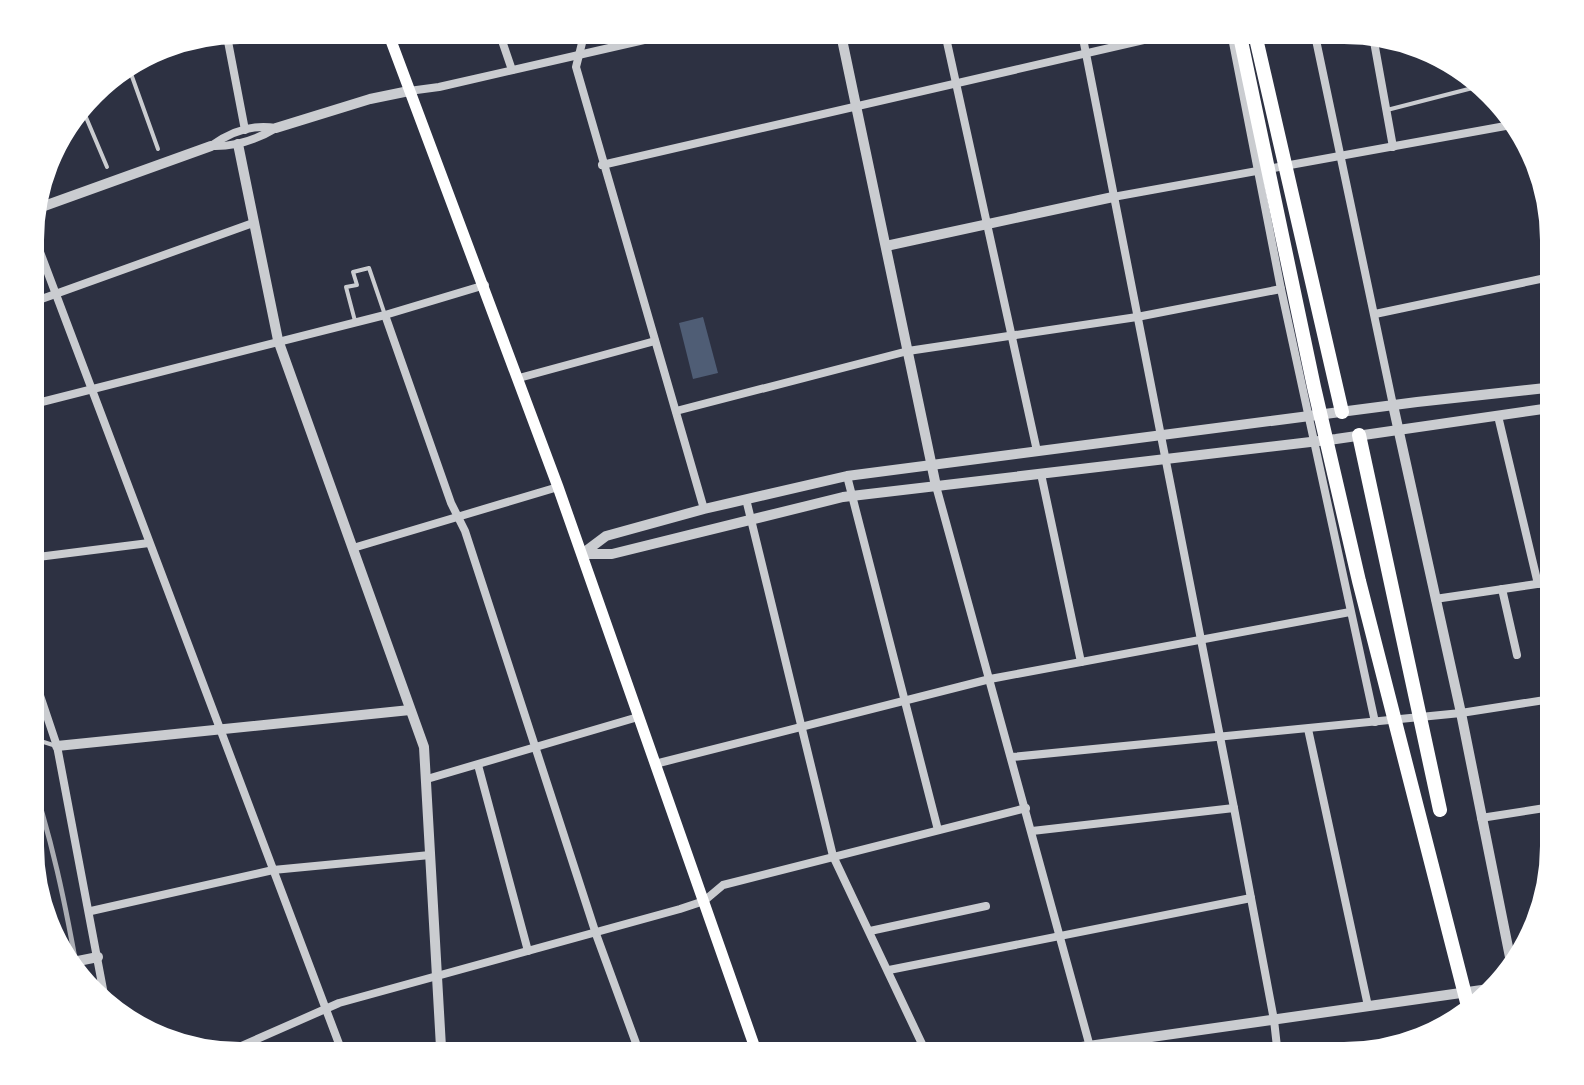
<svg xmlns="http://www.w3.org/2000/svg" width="1584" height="1085" font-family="'PT Serif',serif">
	<rect width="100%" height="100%" fill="#2d3142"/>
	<path fill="#4f5d75" d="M 703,317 L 718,373 L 693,379 L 679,323 Z"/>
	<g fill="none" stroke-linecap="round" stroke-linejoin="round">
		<g stroke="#caccd0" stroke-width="4">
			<path d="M 125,57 L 158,149"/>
			<path d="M 77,96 L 107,167"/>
			<path d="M 1387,110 L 1492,83"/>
			<path d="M 355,321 L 346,287 L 357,285 L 353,272 L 369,268 L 385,315"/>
			<path d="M 22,714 L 31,738 L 53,745"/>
		</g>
		<g stroke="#caccd0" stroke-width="8">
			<path d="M 1312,21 L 1393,405"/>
			<path d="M 1229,22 L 1281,289 L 1375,722"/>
			<path d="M 1080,23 L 1234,808 L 1274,1020 L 1279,1065"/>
			<path d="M 943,24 L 1037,451"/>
			<path d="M 1371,25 L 1393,147"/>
			<path d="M 580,28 L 582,43 L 576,67 L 704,509"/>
			<path d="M 498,29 L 512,70"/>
			<path d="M 226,31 L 245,130"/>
			<path d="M 409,91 L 439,87 L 701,27"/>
			<path d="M 211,146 C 230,132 253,124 276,128"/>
			<path d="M 211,146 C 234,147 256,140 276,128"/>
			<path d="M 602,165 L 1222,22"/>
			<path d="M 1113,197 L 1522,123"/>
			<path d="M 23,207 L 347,1065"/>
			<path d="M 22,306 L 253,223"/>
			<path d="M 1375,314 L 1564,274"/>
			<path d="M 385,315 L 451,503 L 465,531 L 596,934 L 644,1065"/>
			<path d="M 519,378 L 655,341"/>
			<path d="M 22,407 L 385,315 L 485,285"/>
			<path d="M 676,411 L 908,351 L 1137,317 L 1281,289"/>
			<path d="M 1498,416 L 1538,584"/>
			<path d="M 1041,474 L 1081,662"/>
			<path d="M 847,476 L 938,830"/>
			<path d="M 936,486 L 1095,1065"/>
			<path d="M 746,499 L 833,856 L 932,1065"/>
			<path d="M 353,548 L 558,487"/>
			<path d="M 22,559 L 149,543"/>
			<path d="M 1502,589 L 1517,655"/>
			<path d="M 1435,599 L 1564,580"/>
			<path d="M 22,642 L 57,746 L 109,1021"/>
			<path d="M 1308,729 L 1368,1006"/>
			<path d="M 1012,757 L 1461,713 L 1564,697"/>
			<path d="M 655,764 L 990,679 L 1350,612"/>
			<path d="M 478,765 L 528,951"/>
			<path d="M 427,779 L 638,717"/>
			<path d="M 1481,818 L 1564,805"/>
			<path d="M 1032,831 L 1234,808"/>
			<path d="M 91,911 L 273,870 L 430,855"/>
			<path d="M 870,931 L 986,906"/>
			<path d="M 889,970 L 1251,898"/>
			<path d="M 212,1059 L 339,1003 L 680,909 L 704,901 L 723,885 L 1026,808"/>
		</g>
		<g stroke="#caccd0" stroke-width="10">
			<path d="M 839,25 L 936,486"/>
			<path d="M 1520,117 L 1564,249"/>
			<path d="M 276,128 L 370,99 L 409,91"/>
			<path d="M 238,144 L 278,340 L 424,747 L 442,1065"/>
			<path d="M 22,214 L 211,146"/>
			<path d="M 886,246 L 1113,197"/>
			<path d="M 1393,405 L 1461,713 L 1515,982"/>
			<path d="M 582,554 L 606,536 L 704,509 L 847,476 L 1417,402 L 1564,386"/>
			<path d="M 583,554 L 612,554 L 843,497 L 1336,439 L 1564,406"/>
			<path d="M 57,746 L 410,710"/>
			<path d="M 58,965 L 98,957"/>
			<path d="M 955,1065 L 1510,986"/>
		</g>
		<path stroke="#fff" stroke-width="11" d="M 387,30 L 558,487 L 761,1065"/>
		<g stroke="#fff" stroke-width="14">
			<path d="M 1252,21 L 1342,412"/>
			<path d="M 1237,22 L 1314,387 L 1359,581 L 1471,1018"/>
			<path d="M 1359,435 L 1440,810"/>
		</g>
		<g stroke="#abadb3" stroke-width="5">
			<path d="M 22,752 C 51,829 67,911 81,992"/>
			<path d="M 22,839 L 38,892 L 52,959"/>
		</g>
	</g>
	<path d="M0 0H1584V1085H0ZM240 38H1344A202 202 0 0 1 1546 240V846A202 202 0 0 1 1344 1048H240A202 202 0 0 1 38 846V240A202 202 0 0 1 240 38Z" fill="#fff" fill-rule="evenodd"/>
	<path fill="none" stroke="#fff" stroke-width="12" d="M240 38H1344A202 202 0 0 1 1546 240V846A202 202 0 0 1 1344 1048H240A202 202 0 0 1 38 846V240A202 202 0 0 1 240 38Z"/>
</svg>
